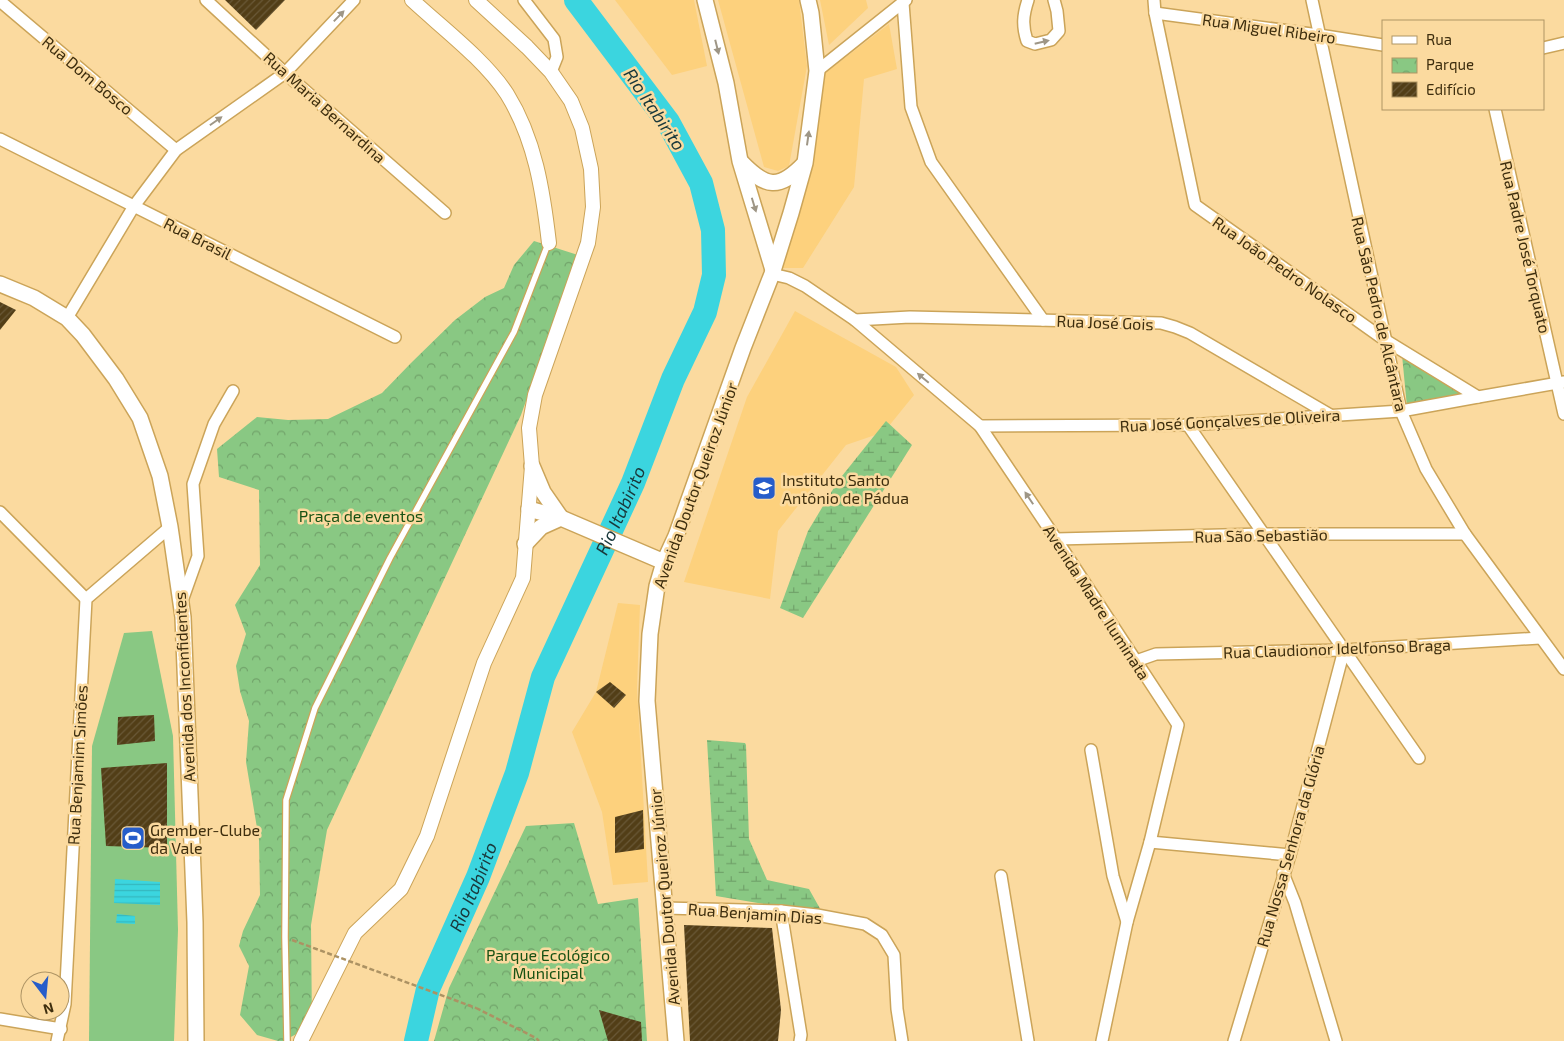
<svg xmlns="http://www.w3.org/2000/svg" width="1564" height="1041" font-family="'Exo 2',sans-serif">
	<defs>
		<pattern id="wetland-marsh" width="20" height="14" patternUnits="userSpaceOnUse" patternTransform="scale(1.25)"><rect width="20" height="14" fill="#89c883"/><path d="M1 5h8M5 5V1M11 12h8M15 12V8" fill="none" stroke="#71a36a"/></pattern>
		<pattern id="park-crowns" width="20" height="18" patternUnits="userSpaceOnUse" patternTransform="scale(1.25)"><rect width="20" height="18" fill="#89c883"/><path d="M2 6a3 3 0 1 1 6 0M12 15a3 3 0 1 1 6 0" fill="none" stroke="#71a36a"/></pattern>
		<pattern id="water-rules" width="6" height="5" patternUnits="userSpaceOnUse" patternTransform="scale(1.25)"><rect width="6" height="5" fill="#3bd5df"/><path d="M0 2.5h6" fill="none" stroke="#35b7be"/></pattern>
		<pattern id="building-hatch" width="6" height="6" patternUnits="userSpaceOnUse" patternTransform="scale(1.25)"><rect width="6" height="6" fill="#523e17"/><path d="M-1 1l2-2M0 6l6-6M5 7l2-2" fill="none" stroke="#695837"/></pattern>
	</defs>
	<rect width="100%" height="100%" fill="#fbda9f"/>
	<g fill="#fdd17d">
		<path d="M 615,0 L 694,0 L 707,66 L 672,75 Z"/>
		<path d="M 718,0 L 799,0 L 807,66 L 789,166 L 778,171 L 764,167 Z"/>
		<path d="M 820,0 L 866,0 L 868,8 L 829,45 Z"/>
		<path d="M 889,24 L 897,69 L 864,79 L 854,187 L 803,268 L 780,268 L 824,74 Z"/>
		<path d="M 795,311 L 896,367 L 914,395 L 884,432 L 846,445 L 778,531 L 770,599 L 684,582 L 747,397 Z"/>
		<path d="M 618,603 L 640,605 L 637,688 L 648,882 L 613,885 L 602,812 L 572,732 L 596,692 Z"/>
	</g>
	<g fill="url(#wetland-marsh)">
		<path d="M 886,421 L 912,445 L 803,618 L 780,608 L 808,531 L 838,481 Z"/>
		<path d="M 707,740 L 745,743 L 746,745 L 749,839 L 767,880 L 809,889 L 823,914 L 716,896 Z"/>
	</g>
	<g fill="url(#park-crowns)">
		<path d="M 534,241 L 578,255 L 521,415 L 327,830 L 311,925 L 312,1026 L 283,1041 L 278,1041 L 257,1035 L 240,1015 L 249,966 L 239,946 L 243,931 L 260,895 L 259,840 L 246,762 L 249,721 L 240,691 L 236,666 L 246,634 L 235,605 L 260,565 L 259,490 L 219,477 L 217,449 L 257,417 L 288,420 L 328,419 L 382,393 L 411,363 L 455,320 L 485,297 L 504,288 L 514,265 Z"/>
		<path d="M 1402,355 L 1469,396 L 1407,407 Z"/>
		<path d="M 574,823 L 598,904 L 638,898 L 647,1041 L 434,1041 L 449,988 L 526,826 Z"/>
	</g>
	<path fill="#89c883" d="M 152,631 L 173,736 L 178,930 L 174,1041 L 89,1041 L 92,746 L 124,633 Z"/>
	<g fill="url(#water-rules)">
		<path d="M 115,879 L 160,882 L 160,905 L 114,903 Z"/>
		<path d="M 117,914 L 135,916 L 135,924 L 116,923 Z"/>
	</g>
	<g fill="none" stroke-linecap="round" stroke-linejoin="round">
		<path stroke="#3bd5df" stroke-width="24" id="s1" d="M 416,1041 L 428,989 L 478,877 L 517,773 L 543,677 L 633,483 L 673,379 L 705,312 L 714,275 L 713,230 L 701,183 L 668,122 L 576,0"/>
	</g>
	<g fill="url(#building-hatch)">
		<path d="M 225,0 L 285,0 L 256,30 Z"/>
		<path d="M 0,302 L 16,310 L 0,330 Z"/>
		<path d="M 610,682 L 626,695 L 614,708 L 596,692 Z"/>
		<path d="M 154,715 L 155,741 L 117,745 L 118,717 Z"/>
		<path d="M 167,763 L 167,848 L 106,846 L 101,768 Z"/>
		<path d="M 643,810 L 644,849 L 615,853 L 615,817 Z"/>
		<path d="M 684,925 L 772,928 L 781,1010 L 778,1041 L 690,1041 Z"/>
		<path d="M 599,1010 L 641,1022 L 642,1041 L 608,1041 Z"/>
	</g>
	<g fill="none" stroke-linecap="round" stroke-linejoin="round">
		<g stroke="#cba459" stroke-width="8">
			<path id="service" d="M 287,1041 L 285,937 L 286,800 L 315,708 L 390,558 L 514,332 L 548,244"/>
		</g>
		<g stroke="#cba459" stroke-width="14">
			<g id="minor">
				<path d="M 206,0 L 285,73 L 445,213"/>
				<path d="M 524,0 L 554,39 L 557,57 L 551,72"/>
				<path d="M 1028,0 C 1023,15 1022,26 1027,41 L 1035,44 L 1051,40 L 1059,31 L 1057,11 L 1054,0"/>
				<path d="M 1154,0 L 1155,13 L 1195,205 L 1385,340 L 1478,397 L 1564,382"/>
				<path d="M 1312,0 L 1401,411 L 1426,469 L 1465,534 L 1564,669"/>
				<path d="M 0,1 L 176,150"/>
				<path d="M 903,3 L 911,107 L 931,162 L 1043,320"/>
				<path d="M 1155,13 L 1319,35 L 1383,45"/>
				<path d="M 1543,48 L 1564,43"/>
				<path d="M 817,71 L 906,0"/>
				<path d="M 1495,109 L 1564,414"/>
				<path d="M 0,139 L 395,337"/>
				<path d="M 772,274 L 789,278 L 805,286 L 855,320 L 980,426 L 1056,539 L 1178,725 L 1150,842 L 1127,922 L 1102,1041"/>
				<path d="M 67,318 L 134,206 L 176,150 L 285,73 L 354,0"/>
				<path d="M 855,320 L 910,317 L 1161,323 L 1175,327 L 1190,333 L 1332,416"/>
				<path d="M 1188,425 L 1419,758"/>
				<path d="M 980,426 L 1188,425 L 1401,411 L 1478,397"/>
				<path d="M 0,512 L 86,599"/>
				<path d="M 1056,539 L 1264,534 L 1465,534"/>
				<path d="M 182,601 L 198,556 L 193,484 L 214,424 L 233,391"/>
				<path d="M 1136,661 L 1156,654 L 1344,650 L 1540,638"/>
				<path d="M 1091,750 L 1113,876 L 1127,922"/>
				<path d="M 1150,842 L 1290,855"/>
				<path d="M 1283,873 L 1295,903 L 1336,1041"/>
				<path d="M 1001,876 L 1028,1041"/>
				<path d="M 664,908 L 781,911 L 817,915 L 865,924 L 882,935 L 894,955 L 897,1009 L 902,1041"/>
				<path d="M 781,911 L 801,1035 L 800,1041"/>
				<path d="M 0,1019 L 61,1029"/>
				<path d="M 57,1041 L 65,1004 L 86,599 L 170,527"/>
				<path d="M 1234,1041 L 1290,855 L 1344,650"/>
			</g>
		</g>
		<g stroke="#cba459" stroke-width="16">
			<g id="tertiary">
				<path d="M 412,0 C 441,27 485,60 507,94 C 535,139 543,191 549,243"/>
				<path d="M 301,1041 L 355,933 L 401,889 L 427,836 L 484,663 L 523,578 L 532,466 L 529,428 L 535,395 L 588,243 L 593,207 L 591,169 L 582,128 L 571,101 L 551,72 L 527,47 L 476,0"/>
			</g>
		</g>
		<g stroke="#cba459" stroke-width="18">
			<g id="secondary">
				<path d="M 705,0 L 726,83 L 740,161 L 773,270"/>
				<path d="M 741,162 C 766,188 779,190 804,164"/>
				<path d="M 0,284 L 34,298 L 67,318 L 83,335 L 116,379 L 140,418 L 160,476 L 170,527 L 183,617 L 195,922 L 196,1041"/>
				<path d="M 529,509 L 561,518 L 664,562"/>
				<path d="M 525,544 L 541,527 L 561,518 L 543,492 L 532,466"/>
				<path d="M 676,1041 L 647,701 L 650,634 L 657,586 L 664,562 L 676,536 L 743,348 L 772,274 L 791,213 L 805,163 L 817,71 L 811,13 L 808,0"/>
			</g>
		</g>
		<path stroke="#ac9263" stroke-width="2.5" stroke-dasharray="5 2.5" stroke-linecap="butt" d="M 476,1008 L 536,1038 L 539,1041"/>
		<use href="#service" stroke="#fff" stroke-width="5.5"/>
		<use href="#minor" stroke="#fff" stroke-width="11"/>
		<use href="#tertiary" stroke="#fff" stroke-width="14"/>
		<use href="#secondary" stroke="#fff" stroke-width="15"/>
		<path stroke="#ac9263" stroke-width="2.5" stroke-dasharray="5 2.5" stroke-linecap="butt" d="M 292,940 L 476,1008"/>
	</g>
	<defs><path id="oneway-solid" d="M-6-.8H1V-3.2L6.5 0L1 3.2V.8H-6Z" transform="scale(1.25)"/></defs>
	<g fill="#9e9686">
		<use href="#oneway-solid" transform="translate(339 16) rotate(-46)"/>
		<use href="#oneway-solid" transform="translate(1042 42) rotate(-13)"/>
		<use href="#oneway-solid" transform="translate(717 47) rotate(76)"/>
		<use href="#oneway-solid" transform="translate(216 121) rotate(-35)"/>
		<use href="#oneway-solid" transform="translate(808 138) rotate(-82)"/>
		<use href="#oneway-solid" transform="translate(754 205) rotate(73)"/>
		<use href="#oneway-solid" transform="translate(923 378) rotate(-140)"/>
		<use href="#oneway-solid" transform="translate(1029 498) rotate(-124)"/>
	</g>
	<defs>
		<g id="school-square" transform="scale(1.25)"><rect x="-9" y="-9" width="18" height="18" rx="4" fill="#265dca" stroke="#fbda9f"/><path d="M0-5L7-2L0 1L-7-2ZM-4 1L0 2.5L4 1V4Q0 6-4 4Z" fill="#fff"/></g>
		<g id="stadium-square" transform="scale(1.25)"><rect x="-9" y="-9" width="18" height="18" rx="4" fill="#265dca" stroke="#fbda9f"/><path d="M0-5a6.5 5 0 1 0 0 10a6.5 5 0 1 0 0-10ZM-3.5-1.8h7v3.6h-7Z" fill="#fff"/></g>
	</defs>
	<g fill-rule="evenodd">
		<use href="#school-square" x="764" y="488"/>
		<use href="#stadium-square" x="133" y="838"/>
	</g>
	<g text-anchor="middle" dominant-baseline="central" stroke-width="5" stroke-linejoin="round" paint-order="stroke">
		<g font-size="16" fill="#3e2e0e" stroke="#fbda9f">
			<text transform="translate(1269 28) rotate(8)">Rua Miguel Ribeiro</text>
			<text transform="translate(88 75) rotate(40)">Rua Dom Bosco</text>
			<text transform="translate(325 107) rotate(42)">Rua Maria Bernardina</text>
			<text transform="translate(198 238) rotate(27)">Rua Brasil</text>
			<text transform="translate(1526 247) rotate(77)">Rua Padre José Torquato</text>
			<text transform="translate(1285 269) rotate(35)">Rua João Pedro Nolasco</text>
			<text transform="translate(1380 314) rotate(77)">Rua São Pedro de Alcântara</text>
			<text transform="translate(1105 322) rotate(2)">Rua José Gois</text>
			<text transform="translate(1230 420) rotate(-3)">Rua José Gonçalves de Oliveira</text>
			<text transform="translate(695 485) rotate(-70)">Avenida Doutor Queiroz Júnior</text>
			<text transform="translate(1261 535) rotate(-1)">Rua São Sebastião</text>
			<text transform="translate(1097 602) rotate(57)">Avenida Madre Iluminata</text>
			<text transform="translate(1337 648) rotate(-2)">Rua Claudionor Idelfonso Braga</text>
			<text transform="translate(184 687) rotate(-93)">Avenida dos Inconfidentes</text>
			<text transform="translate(77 765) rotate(-87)">Rua Benjamim Simões</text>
			<text transform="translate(1290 846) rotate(-74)">Rua Nossa Senhora da Glória</text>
			<text transform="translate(664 897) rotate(-95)">Avenida Doutor Queiroz Júnior</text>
			<text transform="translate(755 913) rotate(4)">Rua Benjamin Dias</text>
		</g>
		<g font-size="16" fill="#3e2e0e" stroke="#fbda9f" text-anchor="start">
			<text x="782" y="479">Instituto Santo<tspan x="782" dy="18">Antônio de Pádua</tspan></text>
			<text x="150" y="829">Grember-Clube<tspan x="150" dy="18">da Vale</tspan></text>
		</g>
		<g font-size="16" fill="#185214" stroke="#fbda9f">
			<text x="361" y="515">Praça de eventos</text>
			<text x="548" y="954">Parque Ecológico<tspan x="548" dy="18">Municipal</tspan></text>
		</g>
		<g font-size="18" font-style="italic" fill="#19383b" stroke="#fbda9f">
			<text transform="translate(655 109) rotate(56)">Rio Itabirito</text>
			<text stroke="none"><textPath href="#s1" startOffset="570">Rio Itabirito</textPath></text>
			<text stroke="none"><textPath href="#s1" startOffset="165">Rio Itabirito</textPath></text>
		</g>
	</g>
	<rect x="1382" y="20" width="162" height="90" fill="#fbda9f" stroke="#af9565"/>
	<rect x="1392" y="36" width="25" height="8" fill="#ffffff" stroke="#af9565"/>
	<text x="1426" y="45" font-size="15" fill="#3e2e0e">Rua</text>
	<rect x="1392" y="58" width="25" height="15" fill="url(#park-crowns)" stroke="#af9565"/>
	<text x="1426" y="70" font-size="15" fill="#3e2e0e">Parque</text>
	<rect x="1392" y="82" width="25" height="15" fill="url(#building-hatch)" stroke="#af9565"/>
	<text x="1426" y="95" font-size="15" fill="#3e2e0e">Edifício</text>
	<g transform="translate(45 996) rotate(164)"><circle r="24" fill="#fbda9f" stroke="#af9565"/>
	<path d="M0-4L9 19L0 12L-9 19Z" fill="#265dca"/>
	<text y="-8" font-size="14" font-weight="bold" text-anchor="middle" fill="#3e2e0e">N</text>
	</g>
</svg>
